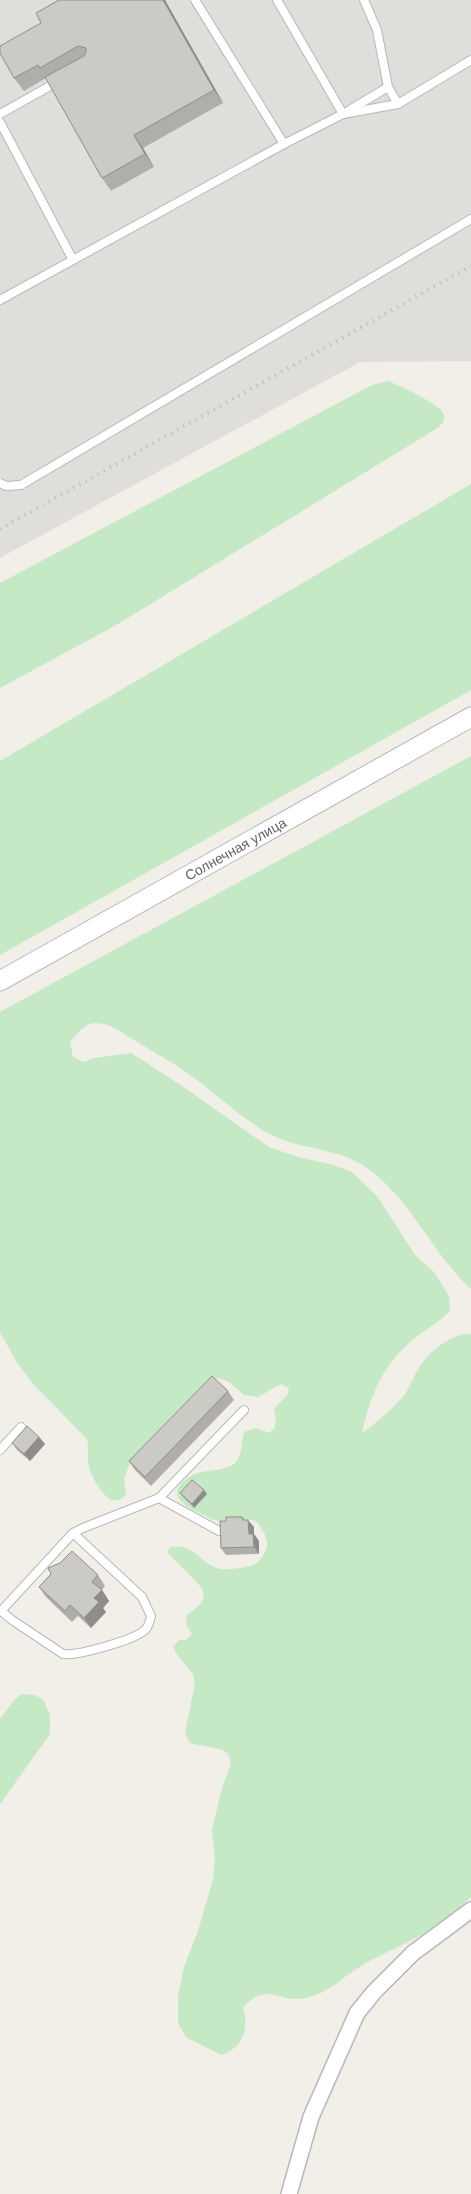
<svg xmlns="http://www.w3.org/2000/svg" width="471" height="2194" font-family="'DM Sans',sans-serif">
	<rect width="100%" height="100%" fill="#f1efe8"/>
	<path fill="#e0deda" d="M 0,0 L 471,0 L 471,361 L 360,362 L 0,558 Z"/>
	<g fill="#c5e8c5">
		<path d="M 388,381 C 399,385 439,404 443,413 C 445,416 444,419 444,421 L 439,427 L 118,624 L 0,688 L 0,583 L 372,385 Z"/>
		<path d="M 471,484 L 471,690 L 0,955 L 0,761 Z"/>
		<path d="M 471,756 L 471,1289 C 433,1255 408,1194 364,1166 C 335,1147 298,1150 268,1133 C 237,1116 212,1089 183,1070 C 167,1059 150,1050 134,1040 C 122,1033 111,1023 96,1023 C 84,1023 77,1034 70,1042 L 73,1057 L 83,1062 L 95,1058 L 131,1053 L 179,1084 L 269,1147 L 298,1157 L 330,1164 L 352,1172 L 377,1196 L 415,1255 L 434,1272 L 449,1296 L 450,1311 C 437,1324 429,1327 416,1337 C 383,1364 371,1393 362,1433 C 373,1426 397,1405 405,1394 C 411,1385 414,1375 420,1366 C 430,1351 452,1333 471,1334 L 471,1897 C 460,1906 450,1916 439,1924 C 415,1941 386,1951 361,1966 C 344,1976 330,1992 309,1997 C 279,2006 271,1979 243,2007 C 249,2029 244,2047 221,2055 L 186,2037 L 178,2023 L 178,1995 L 184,1967 L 198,1931 L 213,1879 L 215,1857 L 212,1830 L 222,1788 L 231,1763 L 228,1753 C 217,1746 202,1747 190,1743 L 185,1733 L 195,1683 L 193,1674 L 176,1653 L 173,1646 L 179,1640 L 186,1640 L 192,1634 L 187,1626 L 186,1616 C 196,1607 208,1603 202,1588 L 167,1552 L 170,1547 C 195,1543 197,1561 217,1568 C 224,1571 248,1568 255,1564 C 261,1561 266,1552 267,1545 C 268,1537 261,1527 256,1521 C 247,1519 238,1518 229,1519 C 226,1519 222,1521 218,1521 C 213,1520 208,1517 204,1515 C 181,1506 163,1492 193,1475 C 206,1469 225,1471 234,1464 C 243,1456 241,1442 244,1432 L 256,1428 L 268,1433 L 274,1429 L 276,1418 L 274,1409 L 288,1394 L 289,1388 L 281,1384 L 258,1397 L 244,1395 L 229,1382 L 218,1378 L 210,1383 L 129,1465 L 124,1479 L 126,1494 C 111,1516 90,1477 88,1462 C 87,1454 89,1447 87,1439 L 33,1384 L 16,1361 L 0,1332 L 0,1012 Z"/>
		<path d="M 23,1694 L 34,1695 L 43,1699 L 50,1715 L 50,1734 L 0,1804 L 0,1719 L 15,1699 Z"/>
	</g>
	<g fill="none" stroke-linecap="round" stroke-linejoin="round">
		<g stroke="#b5b8bc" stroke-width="10">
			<g id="service">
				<path d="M 195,0 L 284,144"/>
				<path d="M 277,0 L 343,114 L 398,104"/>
				<path d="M 364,0 L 377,30 L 388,87 L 398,104 L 471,60"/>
				<path d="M 0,114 L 57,82"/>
				<path d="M 0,122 L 73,260"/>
				<path d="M 0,300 L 284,144 L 343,114 L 388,87"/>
				<path d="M 0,483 L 6,486 L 21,485 L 471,219"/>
				<path d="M 0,1450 L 21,1427"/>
				<path d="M 159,1498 L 219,1531"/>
				<path d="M 0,1610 L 12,1620 L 63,1654 C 78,1656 134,1640 145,1630 C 149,1626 150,1621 151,1616 L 142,1597 L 73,1533"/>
				<path d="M 1,1611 L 73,1533 L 83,1528 L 159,1498 L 244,1410"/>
			</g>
		</g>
		<g stroke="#b5b8bc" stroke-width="18">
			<path id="minor" d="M 289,2194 L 311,2117 L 357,2013 L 374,1992 L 413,1953 L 471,1910"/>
		</g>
		<g stroke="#b5b8bc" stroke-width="21">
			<g id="tertiary">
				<path id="s1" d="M 0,981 L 471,717"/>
			</g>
		</g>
		<use href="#service" stroke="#fff" stroke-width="8"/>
		<use href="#minor" stroke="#fff" stroke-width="15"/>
		<use href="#tertiary" stroke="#fff" stroke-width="19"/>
		<path stroke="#b6b7b8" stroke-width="4" stroke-dasharray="1 6" stroke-linecap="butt" d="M 0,529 L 471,266"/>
	</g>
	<g fill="#afaea9">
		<path d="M 59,0 L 165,0 L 223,103 L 143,148 L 154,167 L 111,191 L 102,178 L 46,78 L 24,91 L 14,78 L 41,23 Z"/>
		<path d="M 228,1391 L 234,1400 L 151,1486 L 135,1470 L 129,1461 Z"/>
		<path d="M 39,1437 L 45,1444 L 30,1461 L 17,1450 L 12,1443 Z"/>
		<path d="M 180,1493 L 207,1494 L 194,1508 L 183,1497 Z"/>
		<path d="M 242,1517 L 245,1520 L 254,1527 L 254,1534 L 259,1541 L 259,1554 L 226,1555 L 221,1548 L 226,1521 Z"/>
		<path d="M 51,1574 L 98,1575 L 105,1586 L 102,1590 L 109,1601 L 103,1608 L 106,1612 L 91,1628 L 78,1616 L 72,1622 L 46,1597 L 39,1587 Z"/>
	</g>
	<g fill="#8f8d8a">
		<path d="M 163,0 L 165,0 L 223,103 L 214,90 Z"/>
		<path d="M 134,135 L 143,148 L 154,167 L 145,154 Z"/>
		<path d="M 39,1437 L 45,1444 L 30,1461 L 24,1454 Z"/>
		<path d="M 204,1490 L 207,1494 L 194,1508 L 192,1504 Z"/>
		<path d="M 248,1520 L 254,1527 L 254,1534 L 259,1541 L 259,1554 L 254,1547 L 249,1534 Z"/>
		<path d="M 102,1590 L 109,1601 L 103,1608 L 106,1612 L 91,1628 L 84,1618 L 94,1598 Z"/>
	</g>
	<g fill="#cccac5" stroke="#8f8d8a">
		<path d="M 59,0 L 163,0 L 214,90 L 134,135 L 145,154 L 102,178 L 45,77 L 84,56 L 86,52 L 86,48 L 78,46 L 40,68 L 38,65 L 14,78 L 0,53 L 0,46 L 41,23 L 36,13 Z"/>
		<path d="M 212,1376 L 228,1391 L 145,1477 L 129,1461 Z"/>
		<path d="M 27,1426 L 39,1437 L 24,1454 L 12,1443 Z"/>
		<path d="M 192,1480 L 204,1490 L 192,1504 L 180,1493 Z"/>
		<path d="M 226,1517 L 242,1517 L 243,1520 L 248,1520 L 249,1534 L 253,1534 L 254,1547 L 221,1548 L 220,1521 L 226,1521 Z"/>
		<path d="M 72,1551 L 98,1575 L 92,1582 L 102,1590 L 94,1598 L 99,1602 L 84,1618 L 70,1605 L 65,1611 L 39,1587 L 51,1574 L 48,1568 L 60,1563 Z"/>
	</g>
	<g text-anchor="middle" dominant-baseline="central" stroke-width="4" stroke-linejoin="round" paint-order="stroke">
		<g font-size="14" fill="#5f6368" stroke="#fff">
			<text stroke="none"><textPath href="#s1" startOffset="270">Солнечная улица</textPath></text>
		</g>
	</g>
</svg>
